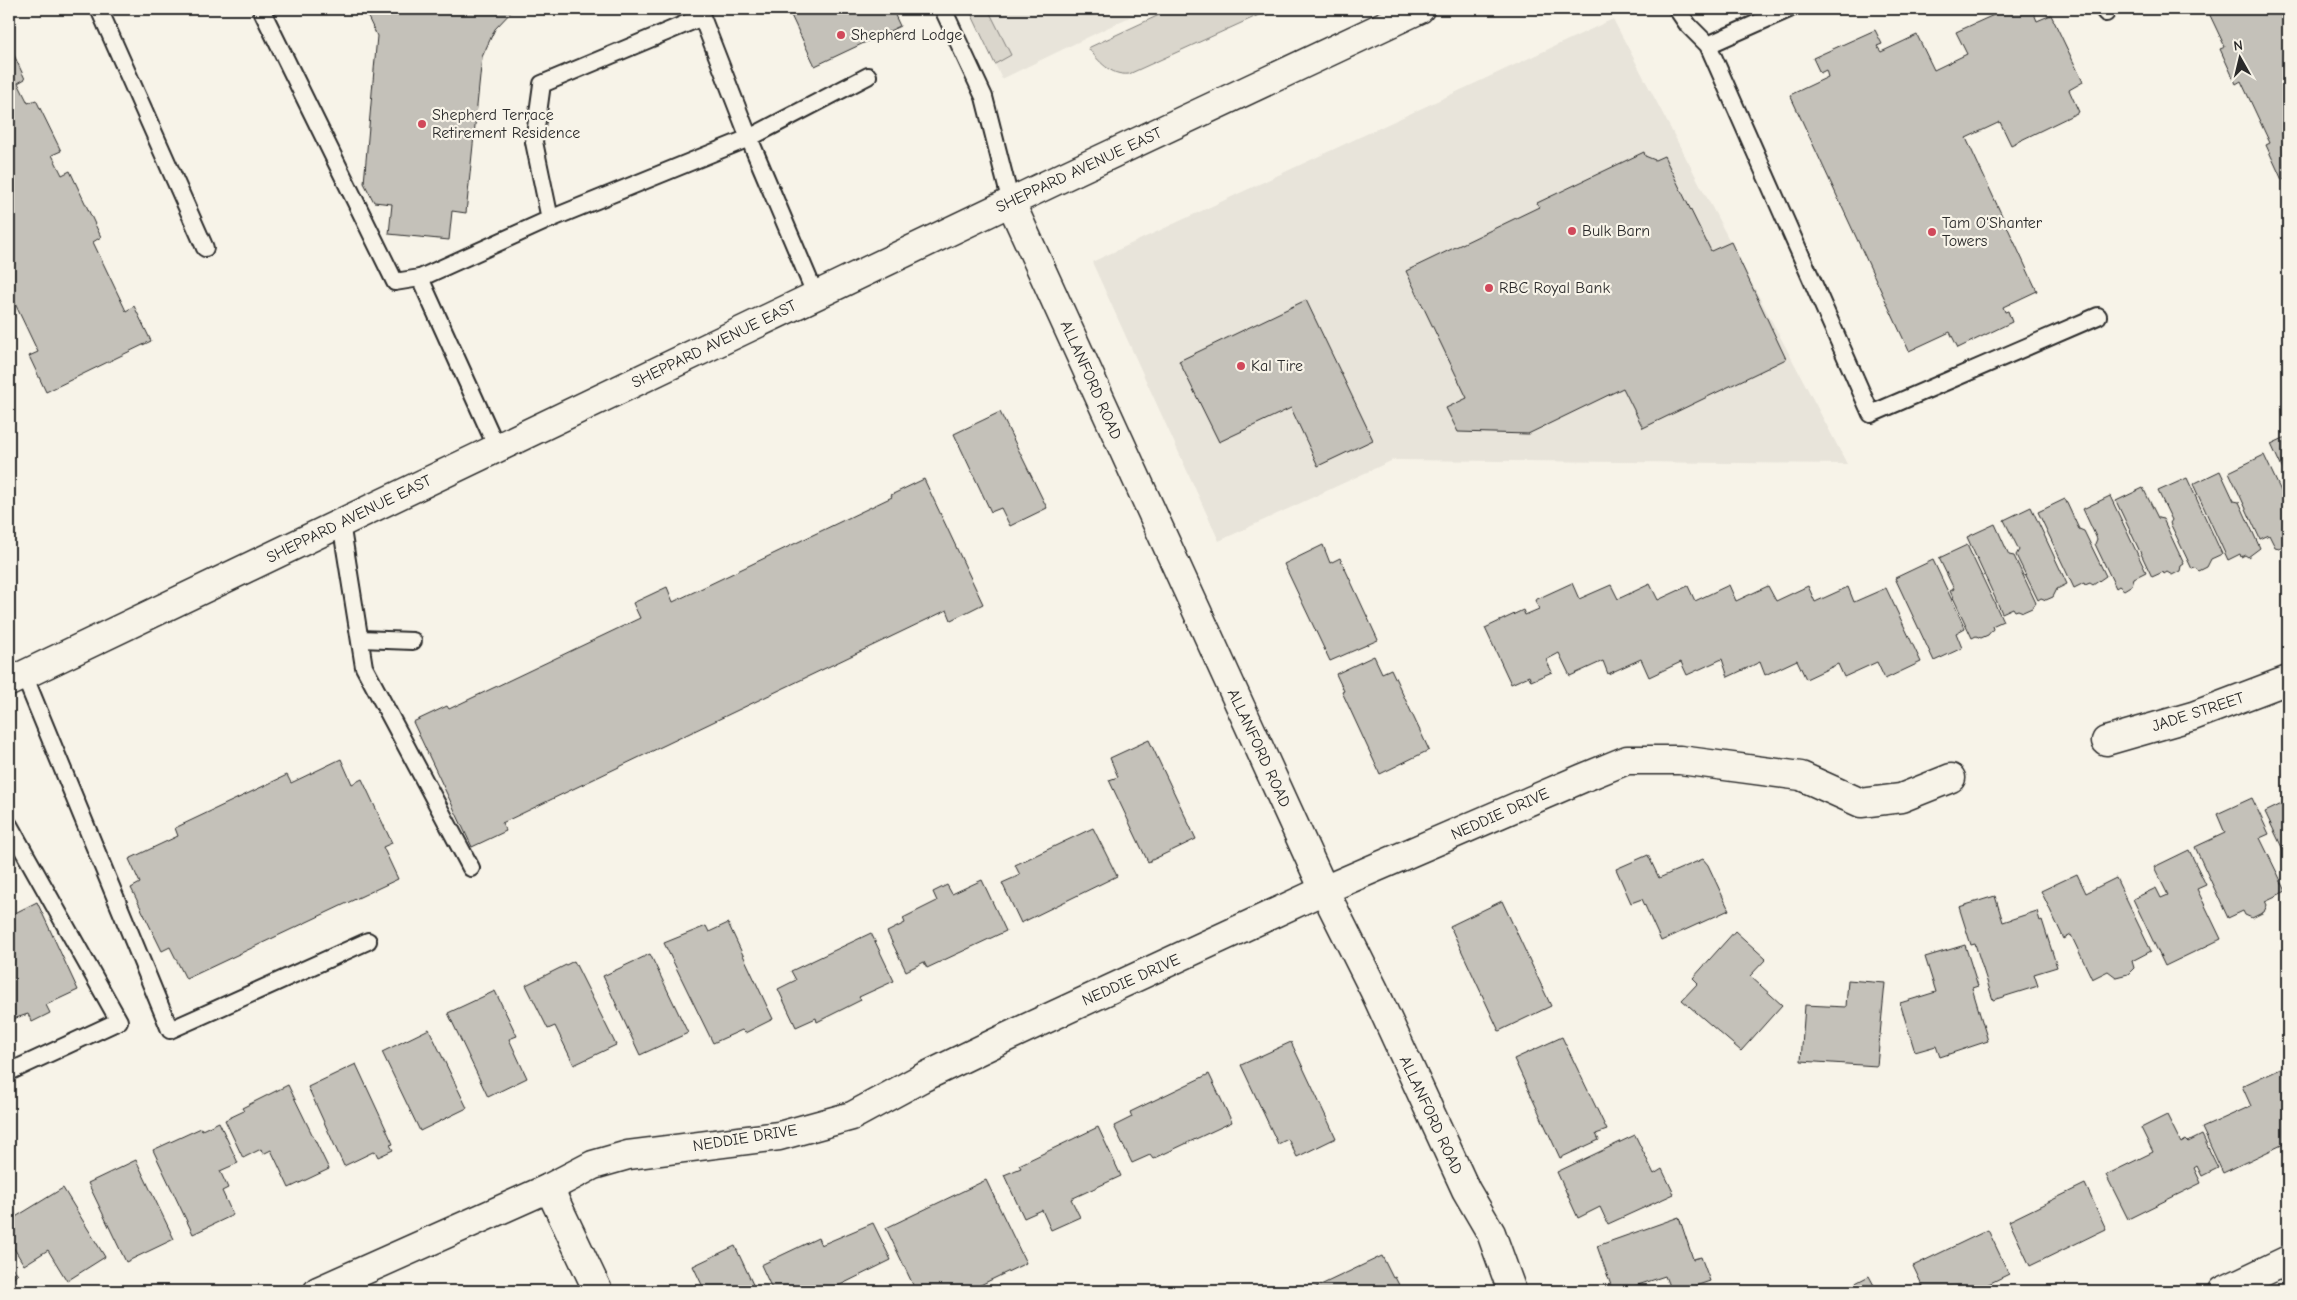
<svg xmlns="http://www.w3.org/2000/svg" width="2297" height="1300" font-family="'Comic Neue',sans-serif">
	<rect width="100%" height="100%" fill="#f7f3e8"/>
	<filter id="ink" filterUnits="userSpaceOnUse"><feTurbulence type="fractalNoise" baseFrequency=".02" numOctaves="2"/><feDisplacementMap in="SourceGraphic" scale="10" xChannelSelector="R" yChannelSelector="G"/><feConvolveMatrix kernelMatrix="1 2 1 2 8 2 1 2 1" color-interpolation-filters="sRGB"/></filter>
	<g filter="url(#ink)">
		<g fill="#e8e4da">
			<path d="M 969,9 L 1146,9 L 1002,79 Z"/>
			<path d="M 1613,19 L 1847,464 L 1393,460 L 1219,541 L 1092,262 Z"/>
		</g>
		<g fill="#dad6cc" stroke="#82807c">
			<path d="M 969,9 L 988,9 L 1011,55 L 995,64 Z"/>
			<path d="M 1172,9 L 1272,9 L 1129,74 C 1110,76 1099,61 1088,48 Z"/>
		</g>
		<g fill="#c4c1b9" stroke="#2b2b2b">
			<path d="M 364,9 L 514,9 L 495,29 L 482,57 L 466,213 L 452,211 L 449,240 L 389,234 L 392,204 L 374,202 L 364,183 L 377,36 Z"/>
			<path d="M 788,9 L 892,9 L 900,26 L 815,66 Z"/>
			<path d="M 2007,9 L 2032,9 L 2037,21 L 2051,15 L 2083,82 L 2069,90 L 2079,112 L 2011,145 L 2000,122 L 1966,138 L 2037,291 L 2003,307 L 2005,312 L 2008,311 L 2012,322 L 1958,348 L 1950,332 L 1909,351 L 1790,95 L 1828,77 L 1826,70 L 1820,73 L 1813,58 L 1875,30 L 1882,44 L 1877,46 L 1881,52 L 1917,35 L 1934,70 L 1967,54 L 1956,32 Z"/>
			<path d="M 2207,9 L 2288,9 L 2288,183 L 2286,178 L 2282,180 L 2266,145 L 2270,143 L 2241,81 L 2236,84 L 2220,49 L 2225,47 Z"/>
			<path d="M 9,44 L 25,79 L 18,83 L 28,103 L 36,100 L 61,151 L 52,155 L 62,175 L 70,171 L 101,237 L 93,242 L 126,311 L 134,306 L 151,341 L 46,392 L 29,356 L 38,352 L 9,291 Z"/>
			<path d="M 1644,152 L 1645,156 L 1655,160 L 1664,156 L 1711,251 L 1731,242 L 1786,359 L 1643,428 L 1623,388 L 1528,434 L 1458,432 L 1446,408 L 1467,398 L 1406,271 L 1539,207 L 1537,203 Z"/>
			<path d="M 1306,300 L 1373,440 L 1318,466 L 1291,408 L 1219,442 L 1179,361 Z"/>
			<path d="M 1000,412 L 1047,508 L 1010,526 L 1001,508 L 991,512 L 954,434 Z"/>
			<path d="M 2288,436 L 2288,481 L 2271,444 Z"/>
			<path d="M 2264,455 L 2288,506 L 2288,543 L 2279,548 L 2275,547 L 2269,535 L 2260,539 L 2229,472 Z"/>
			<path d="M 2220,471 L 2234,501 L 2239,502 L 2260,548 L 2248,557 L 2245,555 L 2241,557 L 2240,554 L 2228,560 L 2193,484 Z"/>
			<path d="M 2187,478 L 2222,554 L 2211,559 L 2207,567 L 2199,571 L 2195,568 L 2192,569 L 2170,523 L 2172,520 L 2158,491 Z"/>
			<path d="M 924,479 L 983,604 L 951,620 L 947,610 L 502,823 L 506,831 L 472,847 L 413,722 L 447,706 L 449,709 L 640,618 L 633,603 L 667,587 L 673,602 L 892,497 L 891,495 Z"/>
			<path d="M 2143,488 L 2158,518 L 2163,519 L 2184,564 L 2181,566 L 2180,571 L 2172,575 L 2167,572 L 2164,574 L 2163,572 L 2152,577 L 2116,501 Z"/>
			<path d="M 2110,496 L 2146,572 L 2134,578 L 2132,585 L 2124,590 L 2119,586 L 2116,588 L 2095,544 L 2097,539 L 2083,509 Z"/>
			<path d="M 2065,499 L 2079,529 L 2084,531 L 2106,576 L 2093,585 L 2090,583 L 2085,585 L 2084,583 L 2074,588 L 2038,512 Z"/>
			<path d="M 2031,507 L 2067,584 L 2057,589 L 2053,597 L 2046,600 L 2041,598 L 2038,600 L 2016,555 L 2019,550 L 2004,520 Z"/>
			<path d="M 1995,524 L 2009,555 L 2014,556 L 2036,603 L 2032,608 L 2023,612 L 2018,610 L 2015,611 L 2013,608 L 2002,613 L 1967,537 Z"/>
			<path d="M 1323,545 L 1330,563 L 1340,558 L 1378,640 L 1330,661 L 1284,564 Z"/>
			<path d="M 1967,545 L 2003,621 L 1992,626 L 1993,629 L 1988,635 L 1981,638 L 1976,636 L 1972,638 L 1950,591 L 1954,589 L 1939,558 Z"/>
			<path d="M 1933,560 L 1965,628 L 1956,633 L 1962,648 L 1934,661 L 1895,578 Z"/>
			<path d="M 1572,583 L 1579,599 L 1611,585 L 1618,599 L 1650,584 L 1658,600 L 1688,586 L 1695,601 L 1729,585 L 1736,601 L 1768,586 L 1776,601 L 1808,586 L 1815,602 L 1848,587 L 1854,602 L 1886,588 L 1921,662 L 1885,679 L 1877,662 L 1844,677 L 1838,664 L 1806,679 L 1797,660 L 1765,675 L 1760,662 L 1728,677 L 1722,659 L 1687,675 L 1681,662 L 1649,677 L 1641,659 L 1608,674 L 1603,661 L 1570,676 L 1559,653 L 1546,660 L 1552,672 L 1531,681 L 1529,676 L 1511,684 L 1485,628 L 1523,610 L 1525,615 L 1539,609 L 1535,600 Z"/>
			<path d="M 1374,656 L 1382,673 L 1391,669 L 1429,750 L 1380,774 L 1342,692 L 1344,691 L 1336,674 Z"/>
			<path d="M 1149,740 L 1196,839 L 1148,862 L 1109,780 L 1118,777 L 1110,758 Z"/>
			<path d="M 341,759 L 352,784 L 362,779 L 392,843 L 383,847 L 398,879 L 186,979 L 170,947 L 162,951 L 131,888 L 140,883 L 129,859 L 178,836 L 175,828 L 287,775 L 291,783 Z"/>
			<path d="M 2252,798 L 2269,834 L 2260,838 L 2286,891 L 2265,901 L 2267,905 L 2264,912 L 2252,918 L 2245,915 L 2243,911 L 2228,918 L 2195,847 L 2225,833 L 2217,814 Z"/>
			<path d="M 2288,801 L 2288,860 L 2265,812 Z"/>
			<path d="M 1093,828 L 1117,876 L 1021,923 L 1002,883 L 1020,875 L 1015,865 Z"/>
			<path d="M 2189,850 L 2206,885 L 2197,889 L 2221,939 L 2165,966 L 2133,899 L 2156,888 L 2161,898 L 2168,895 L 2154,867 Z"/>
			<path d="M 1648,855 L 1659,878 L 1703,859 L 1708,865 L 1729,910 L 1661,941 L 1642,899 L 1631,903 L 1616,869 Z"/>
			<path d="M 2077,874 L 2086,893 L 2116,878 L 2151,951 L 2132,961 L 2134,968 L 2128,974 L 2116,977 L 2108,971 L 2092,979 L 2071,935 L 2064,939 L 2041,891 Z"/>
			<path d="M 982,880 L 1006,931 L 927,968 L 924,962 L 906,971 L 887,932 L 905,923 L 903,918 L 937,901 L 933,892 L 947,885 L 952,894 Z"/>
			<path d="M 1995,896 L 2003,922 L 2037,911 L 2040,921 L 2042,920 L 2057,967 L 2034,974 L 2038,986 L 1993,1000 L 1975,944 L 1971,945 L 1959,907 Z"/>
			<path d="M 1502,901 L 1551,1006 L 1499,1031 L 1450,926 Z"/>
			<path d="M 37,902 L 78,990 L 46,1005 L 50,1013 L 32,1022 L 28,1014 L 10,1020 L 13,1028 L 9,1030 L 9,916 Z"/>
			<path d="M 728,923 L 773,1019 L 745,1033 L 742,1030 L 713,1043 L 664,943 L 706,926 L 709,932 Z"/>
			<path d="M 1735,931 L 1766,959 L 1750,976 L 1782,1005 L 1741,1051 L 1682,1000 L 1698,983 L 1693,978 Z"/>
			<path d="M 871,933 L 894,981 L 859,997 L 861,1000 L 817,1022 L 816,1018 L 796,1027 L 778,989 L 796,980 L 791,971 Z"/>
			<path d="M 1965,945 L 1978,986 L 1972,988 L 1988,1041 L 1940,1057 L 1936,1046 L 1915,1052 L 1900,1003 L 1936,992 L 1925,957 Z"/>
			<path d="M 650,954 L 688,1033 L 640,1055 L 603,976 Z"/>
			<path d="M 574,961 L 616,1045 L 574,1065 L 555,1026 L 548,1029 L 526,985 Z"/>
			<path d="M 1848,980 L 1885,983 L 1877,1066 L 1801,1061 L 1805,1005 L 1846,1007 Z"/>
			<path d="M 495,991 L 517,1036 L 509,1039 L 527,1078 L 488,1097 L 448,1013 Z"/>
			<path d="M 429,1029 L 467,1108 L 420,1131 L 382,1052 Z"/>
			<path d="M 1562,1037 L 1607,1130 L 1596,1134 L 1599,1140 L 1560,1158 L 1514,1059 Z"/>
			<path d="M 1291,1042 L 1336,1138 L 1297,1157 L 1288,1139 L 1278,1144 L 1241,1065 Z"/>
			<path d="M 356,1064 L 393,1144 L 390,1145 L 393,1150 L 378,1157 L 375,1151 L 344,1166 L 308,1087 Z"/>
			<path d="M 2285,1066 L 2288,1074 L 2288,1142 L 2223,1173 L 2202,1128 L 2251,1106 L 2242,1086 Z"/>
			<path d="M 1209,1074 L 1232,1122 L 1153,1159 L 1150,1155 L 1132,1163 L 1114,1126 L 1132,1117 L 1130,1112 Z"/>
			<path d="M 288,1085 L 329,1169 L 289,1188 L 271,1150 L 263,1154 L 261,1149 L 243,1158 L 225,1120 L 244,1111 L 242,1108 Z"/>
			<path d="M 2167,1115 L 2181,1143 L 2186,1140 L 2188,1142 L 2202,1135 L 2218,1168 L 2202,1176 L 2197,1166 L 2194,1168 L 2201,1183 L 2128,1219 L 2106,1175 L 2153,1152 L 2141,1128 Z"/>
			<path d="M 219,1122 L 238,1163 L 220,1171 L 228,1188 L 222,1191 L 233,1215 L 193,1234 L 153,1150 L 201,1128 L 202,1130 Z"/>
			<path d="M 1098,1127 L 1121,1176 L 1071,1199 L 1080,1217 L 1051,1230 L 1042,1210 L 1024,1218 L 1004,1175 L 1021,1168 L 1019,1165 Z"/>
			<path d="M 1635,1135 L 1654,1174 L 1662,1169 L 1674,1194 L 1608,1224 L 1600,1207 L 1578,1218 L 1557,1172 Z"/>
			<path d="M 136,1160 L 174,1239 L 126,1262 L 88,1183 Z"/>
			<path d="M 986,1180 L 1026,1263 L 968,1291 L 916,1291 L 886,1228 Z"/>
			<path d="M 2085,1184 L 2106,1229 L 2030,1266 L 2009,1221 Z"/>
			<path d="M 63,1188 L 105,1257 L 67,1281 L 48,1250 L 24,1265 L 9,1240 L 9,1221 Z"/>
			<path d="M 1679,1217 L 1693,1259 L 1701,1257 L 1710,1281 L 1681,1291 L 1671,1291 L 1665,1276 L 1620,1291 L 1613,1291 L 1597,1246 Z"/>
			<path d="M 873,1223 L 891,1260 L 828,1291 L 773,1291 L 761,1265 L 818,1238 L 821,1245 Z"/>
			<path d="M 1988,1230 L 2009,1274 L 1974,1291 L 1925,1291 L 1913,1266 Z"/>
			<path d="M 735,1246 L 756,1291 L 705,1291 L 693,1266 Z"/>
			<path d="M 1382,1256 L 1393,1278 L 1395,1277 L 1402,1291 L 1308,1291 Z"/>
			<path d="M 9,1264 L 18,1274 L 9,1282 Z"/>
			<path d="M 1869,1276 L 1877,1291 L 1840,1291 Z"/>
		</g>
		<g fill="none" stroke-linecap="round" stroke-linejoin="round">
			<g stroke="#2b2b2b" stroke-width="20">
				<g id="lane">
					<path d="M 99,9 L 205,248"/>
					<path d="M 261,9 L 395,282 L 420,278 L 497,448"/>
					<path d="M 943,9 L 984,97 L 1011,203"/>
					<path d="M 1677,9 L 1688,25 L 1708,45 L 1871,414 L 2098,316"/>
					<path d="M 2103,9 L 2106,13"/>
					<path d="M 1708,45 L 1789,9"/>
					<path d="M 550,219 L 534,142 L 542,84 L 702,17 L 749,138 L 816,296"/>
					<path d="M 420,278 L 550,219 L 749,138 L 868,76"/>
					<path d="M 341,523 L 364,667 L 471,868"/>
					<path d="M 360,639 L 413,641"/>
					<path d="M 24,675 L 170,1030 L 368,941"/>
					<path d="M 9,825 L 119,1021 L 9,1072"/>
				</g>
			</g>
			<g stroke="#2b2b2b" stroke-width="31">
				<g id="street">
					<path d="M 1011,203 L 1324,890 L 1374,990 L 1466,1190 L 1491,1233 L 1512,1291"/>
					<path d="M 2106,741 L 2193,716 L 2288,680"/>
					<path d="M 549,1188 L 598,1291"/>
					<path d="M 318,1291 L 549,1188 L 593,1165 L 628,1155 L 779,1136 L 852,1116 L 922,1078 L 1005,1038 L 1324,890 L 1583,778 L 1627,760 L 1680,760 L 1801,776 L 1861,803 L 1901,798 L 1951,778"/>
					<path d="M 2223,1291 L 2288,1260"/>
				</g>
			</g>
			<g stroke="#2b2b2b" stroke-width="31">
				<path id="secondary" d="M 9,682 L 1063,177 L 1420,9"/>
			</g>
			<use href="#lane" stroke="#f7f3e8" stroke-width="16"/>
			<use href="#street" stroke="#f7f3e8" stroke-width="28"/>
			<use href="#secondary" stroke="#f7f3e8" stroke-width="28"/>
		</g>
	</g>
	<g fill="#d1495b" stroke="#f7f3e8" stroke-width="2">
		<circle cx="841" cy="35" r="5"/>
		<circle cx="422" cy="124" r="5"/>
		<circle cx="1572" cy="231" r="5"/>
		<circle cx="1932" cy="232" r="5"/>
		<circle cx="1489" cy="288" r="5"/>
		<circle cx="1241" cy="366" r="5"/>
	</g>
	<g text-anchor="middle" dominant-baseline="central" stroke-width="4.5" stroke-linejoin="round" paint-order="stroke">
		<g font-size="16" fill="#2b2b2b" stroke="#f7f3e8" text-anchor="start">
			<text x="851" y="35">Shepherd Lodge</text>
			<text x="432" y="115">Shepherd Terrace<tspan x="432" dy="18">Retirement Residence</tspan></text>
			<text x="1942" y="223">Tam O'Shanter<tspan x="1942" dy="18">Towers</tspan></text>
			<text x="1582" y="231">Bulk Barn</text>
			<text x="1499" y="288">RBC Royal Bank</text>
			<text x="1251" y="366">Kal Tire</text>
		</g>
		<g font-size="16" fill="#2b2b2b" stroke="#f7f3e8">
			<text transform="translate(1079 170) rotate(-25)">SHEPPARD AVENUE EAST</text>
			<text transform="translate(714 344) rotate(-26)">SHEPPARD AVENUE EAST</text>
			<text transform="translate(1091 380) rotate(66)">ALLANFORD ROAD</text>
			<text transform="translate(349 519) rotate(-26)">SHEPPARD AVENUE EAST</text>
			<text transform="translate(2198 712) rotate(-18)">JADE STREET</text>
			<text transform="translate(1259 748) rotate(65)">ALLANFORD ROAD</text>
			<text transform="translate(1500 814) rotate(-24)">NEDDIE DRIVE</text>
			<text transform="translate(1131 980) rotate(-24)">NEDDIE DRIVE</text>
			<text transform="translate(1431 1115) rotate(65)">ALLANFORD ROAD</text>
			<text transform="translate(745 1138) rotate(-9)">NEDDIE DRIVE</text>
		</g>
	</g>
	<rect width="2297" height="1300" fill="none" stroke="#f7f3e8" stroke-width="30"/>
	<rect x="15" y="15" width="2267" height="1270" fill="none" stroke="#2b2b2b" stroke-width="2" filter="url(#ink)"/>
	<g transform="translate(2240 58) rotate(352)" stroke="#f7f3e8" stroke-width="4" paint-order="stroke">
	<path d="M0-4L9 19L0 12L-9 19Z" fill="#2b2b2b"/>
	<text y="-8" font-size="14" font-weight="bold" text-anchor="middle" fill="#2b2b2b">N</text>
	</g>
</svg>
